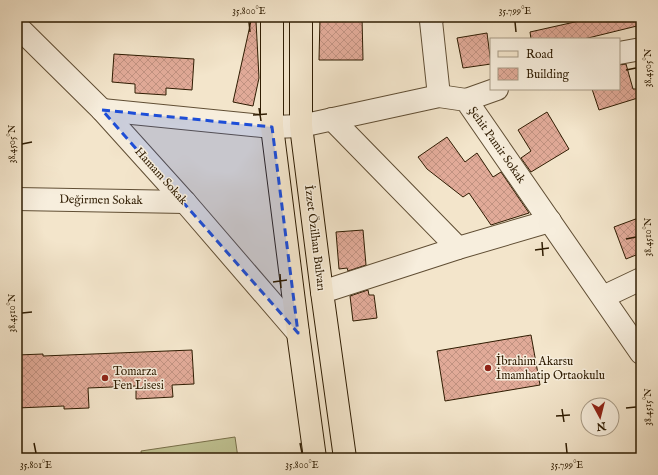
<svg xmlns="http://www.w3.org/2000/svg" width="658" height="475" font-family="'IM FELL English',serif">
	<defs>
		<pattern id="building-cross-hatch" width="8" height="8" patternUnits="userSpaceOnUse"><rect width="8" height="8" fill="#e1aa98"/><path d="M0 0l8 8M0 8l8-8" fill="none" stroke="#c19281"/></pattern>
	</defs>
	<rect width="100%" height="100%" fill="#f3e5cb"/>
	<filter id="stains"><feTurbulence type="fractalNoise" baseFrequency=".005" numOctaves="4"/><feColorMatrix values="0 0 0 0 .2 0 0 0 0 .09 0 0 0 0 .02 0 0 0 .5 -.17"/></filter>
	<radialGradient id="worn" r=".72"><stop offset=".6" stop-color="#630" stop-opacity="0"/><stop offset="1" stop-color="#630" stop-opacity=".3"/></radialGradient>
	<path fill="#c0c393" stroke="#78704a" d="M 235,437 L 238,458 L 142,458 L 141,451 Z"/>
	<g fill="url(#building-cross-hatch)" stroke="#2f1c02">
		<path d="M 320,17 L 362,17 L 363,60 L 319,60 Z"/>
		<path d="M 597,17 L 641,17 L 641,25 L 584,39 L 531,39 L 530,32 Z"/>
		<path d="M 251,21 L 256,21 L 259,78 L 253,106 L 233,102 Z"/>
		<path d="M 487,33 L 491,64 L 463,68 L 457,38 Z"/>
		<path d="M 114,54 L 194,59 L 192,90 L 166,88 L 166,95 L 135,93 L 135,84 L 112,82 Z"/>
		<path d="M 626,64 L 633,89 L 641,89 L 641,97 L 599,110 L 592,89 L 619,89 L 619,65 Z"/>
		<path d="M 547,112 L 569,149 L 531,172 L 521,158 L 531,151 L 518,130 Z"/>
		<path d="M 447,137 L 465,162 L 477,153 L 493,177 L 501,172 L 529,213 L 491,225 L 469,193 L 463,197 L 427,169 L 418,157 Z"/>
		<path d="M 641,217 L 641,253 L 626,259 L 614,227 Z"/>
		<path d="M 363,230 L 366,265 L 348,271 L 347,268 L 339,269 L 336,232 Z"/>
		<path d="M 368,290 L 369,295 L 374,295 L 377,318 L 353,321 L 350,296 Z"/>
		<path d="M 531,335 L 540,385 L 445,401 L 437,351 Z"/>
		<path d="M 192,350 L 194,384 L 172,385 L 173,397 L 136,399 L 136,386 L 88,388 L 89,408 L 64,409 L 64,406 L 17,408 L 17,355 L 43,354 L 43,356 Z"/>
	</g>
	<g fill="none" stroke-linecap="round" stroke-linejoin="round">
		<g stroke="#604e34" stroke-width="24">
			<g id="minor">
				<path d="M 433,17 L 431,21 L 439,96"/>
				<path d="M 17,26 L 102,110 L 185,202 L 298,333"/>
				<path d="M 619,53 L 641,49"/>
				<path d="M 466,100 L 497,89"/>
				<path d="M 102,110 L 272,127 L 301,126 L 439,96 L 466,100 L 641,353"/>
				<path d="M 332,119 L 458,248"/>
				<path d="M 17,199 L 185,202"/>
				<path d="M 322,292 L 458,248 L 550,221"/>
				<path d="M 603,297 L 641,279"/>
			</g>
		</g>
		<g stroke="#2f1c02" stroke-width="24">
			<g id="major">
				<path d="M 272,17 L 272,127 L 298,333 L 315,458"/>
				<path d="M 301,17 L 301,126 L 322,292 L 345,458"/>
			</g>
		</g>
		<use href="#minor" stroke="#f7eedd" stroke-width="22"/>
		<use href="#major" stroke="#f3e5cb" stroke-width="22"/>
	</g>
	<path fill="#1d4ed8" fill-opacity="0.2" stroke="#1d4ed8" stroke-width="3" stroke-dasharray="8 5" stroke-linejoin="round" d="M 102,110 L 272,127 L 298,333 Z"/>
	<path fill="none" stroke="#2f1c02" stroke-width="1.5" d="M 249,22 L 250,32M 515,22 L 516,32M 626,70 L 636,68M 259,108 L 261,121M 253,115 L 267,114M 22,144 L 32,142M 626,239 L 636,237M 542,242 L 543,256M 535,250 L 549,248M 280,274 L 281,288M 273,282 L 287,280M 22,313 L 32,312M 626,408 L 636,407M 562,409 L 564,422M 556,416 L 570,415M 34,443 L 36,453M 300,443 L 302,453M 566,443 L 567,453"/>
	<g fill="#8f2418" stroke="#f7eedd" stroke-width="1.5">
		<circle cx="488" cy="368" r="4"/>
		<circle cx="105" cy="378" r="4"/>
	</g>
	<g text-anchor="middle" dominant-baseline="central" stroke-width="3" stroke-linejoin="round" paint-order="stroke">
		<g font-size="12" fill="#2f1c02" stroke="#f7eedd">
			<text transform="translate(497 145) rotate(55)">Şehit Pamir Sokak</text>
			<text transform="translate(161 176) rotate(48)">Hamam Sokak</text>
			<text transform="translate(101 200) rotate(1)">Değirmen Sokak</text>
			<text transform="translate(315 238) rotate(83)">İzzet Özilhan Bulvarı</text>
		</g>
		<g font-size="12" fill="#2f1c02" stroke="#f7eedd" text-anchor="start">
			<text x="496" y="361">İbrahim Akarsu<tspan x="496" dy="14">İmamhatip Ortaokulu</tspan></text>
			<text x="113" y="371">Tomarza<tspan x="113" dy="14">Fen Lisesi</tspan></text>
		</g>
	</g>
	<rect width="658" height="475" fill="none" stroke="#f3e5cb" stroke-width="44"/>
	<rect x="490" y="38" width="130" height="52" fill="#f7eedd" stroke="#a79a85"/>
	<rect x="498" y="51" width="20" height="6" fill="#f3e5cb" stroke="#a79a85"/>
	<text x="526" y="58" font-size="12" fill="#2f1c02">Road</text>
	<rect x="498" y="68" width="20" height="12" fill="url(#building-cross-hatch)" stroke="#a79a85"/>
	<text x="526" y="78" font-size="12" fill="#2f1c02">Building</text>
	<g transform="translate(600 417) rotate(173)"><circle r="19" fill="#f7eedd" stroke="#a79a85"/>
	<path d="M0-3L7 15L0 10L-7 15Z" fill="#8f2418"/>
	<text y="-6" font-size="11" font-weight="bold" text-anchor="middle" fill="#2f1c02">N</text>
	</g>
	<rect x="22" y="22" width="614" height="431" fill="none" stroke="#2f1c02" stroke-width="1.5"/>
	<g font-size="10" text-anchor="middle" fill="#2f1c02">
		<text x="249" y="14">35.800°E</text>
		<text x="515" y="14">35.799°E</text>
		<text transform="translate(647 68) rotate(-90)" y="4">38.4505°N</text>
		<text transform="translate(11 144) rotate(-90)" y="4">38.4505°N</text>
		<text transform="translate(647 237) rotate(-90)" y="4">38.4510°N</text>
		<text transform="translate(11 313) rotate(-90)" y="4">38.4510°N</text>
		<text transform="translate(647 407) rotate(-90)" y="4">38.4515°N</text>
		<text x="36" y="468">35.801°E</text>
		<text x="302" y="468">35.800°E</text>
		<text x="567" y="468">35.799°E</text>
	</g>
	<rect width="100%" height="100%" filter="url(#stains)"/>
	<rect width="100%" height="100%" fill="url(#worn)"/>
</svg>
